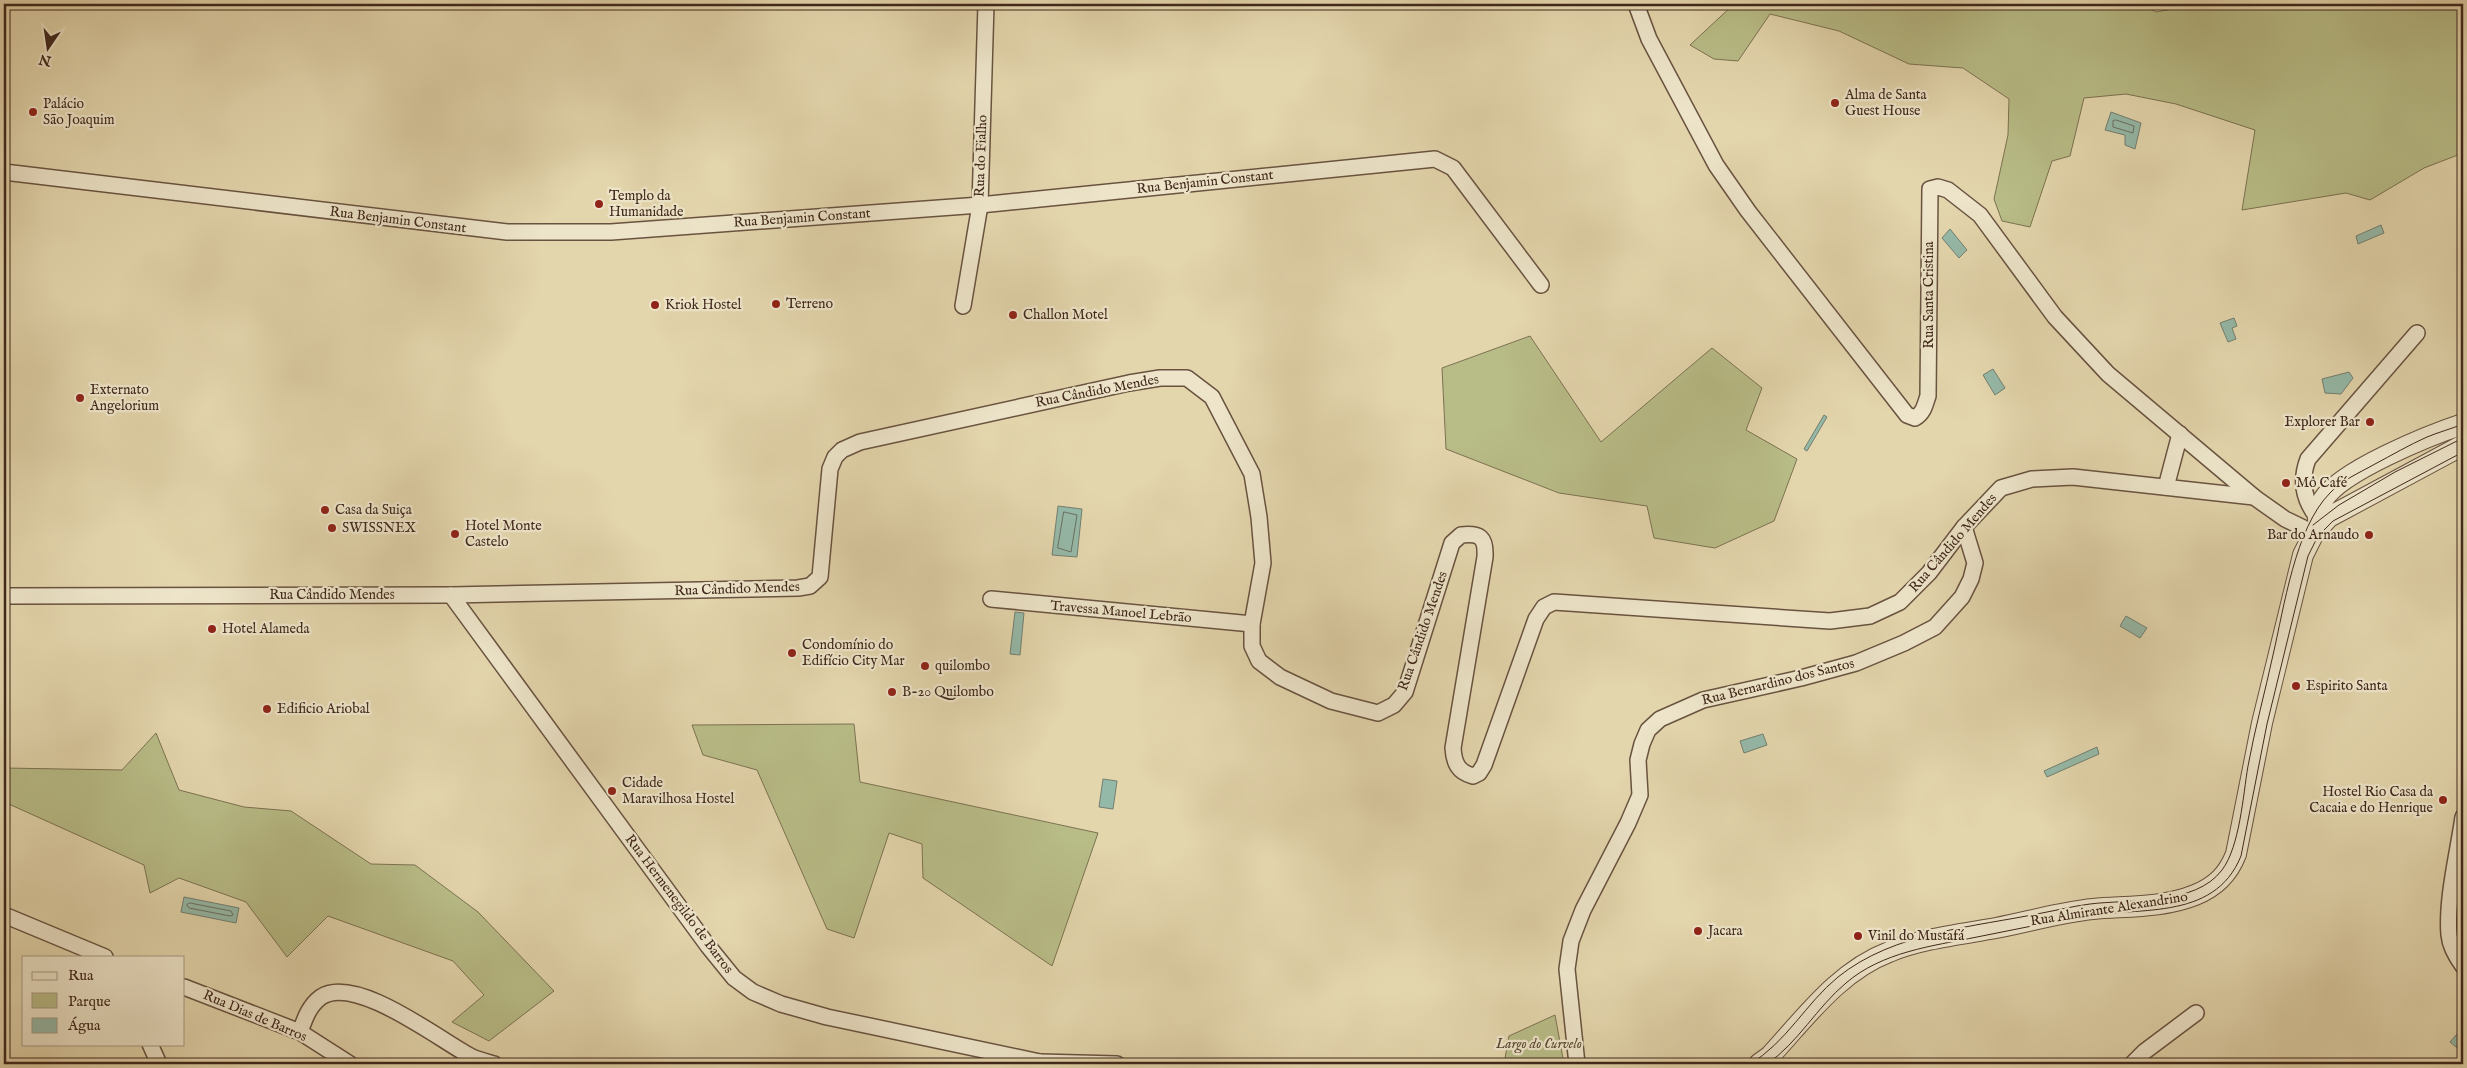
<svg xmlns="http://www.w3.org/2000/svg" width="2467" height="1068" font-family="'IM FELL English',serif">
	<rect width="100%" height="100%" fill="#e3d5ac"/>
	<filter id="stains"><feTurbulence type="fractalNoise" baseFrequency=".004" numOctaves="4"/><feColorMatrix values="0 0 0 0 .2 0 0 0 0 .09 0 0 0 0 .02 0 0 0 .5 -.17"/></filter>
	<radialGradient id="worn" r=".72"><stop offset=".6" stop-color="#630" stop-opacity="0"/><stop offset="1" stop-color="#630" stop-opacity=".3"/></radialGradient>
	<g fill="#b8bc87" stroke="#7c7252">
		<path d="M 1734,4 L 2142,4 L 2156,12 L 2201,4 L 2398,4 L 2413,6 L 2416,4 L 2463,4 L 2463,153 L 2424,168 L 2370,200 L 2346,193 L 2242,210 L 2255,130 L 2176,104 L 2126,94 L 2084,98 L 2070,156 L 2052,161 L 2030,227 L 2002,221 L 1994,199 L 2008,135 L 2009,99 L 1963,68 L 1909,64 L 1839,31 L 1770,14 L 1738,61 L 1714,59 L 1690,45 Z"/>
		<path d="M 1530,336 L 1601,442 L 1712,348 L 1762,388 L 1746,430 L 1797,459 L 1774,521 L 1715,548 L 1654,538 L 1647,506 L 1559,493 L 1446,449 L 1442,368 Z"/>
		<path d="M 854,724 L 860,782 L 1098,833 L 1052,966 L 923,878 L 922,844 L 889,833 L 854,938 L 827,929 L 757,770 L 703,755 L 692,725 Z"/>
		<path d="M 156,733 L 179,790 L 244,807 L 291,811 L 371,864 L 415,865 L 478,912 L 554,991 L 489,1041 L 452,1022 L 484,995 L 453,961 L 328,916 L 287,957 L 246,902 L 179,878 L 150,893 L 144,865 L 11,805 L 4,805 L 4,768 L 122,770 Z"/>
		<path d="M 1555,1015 L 1564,1064 L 1504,1064 L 1509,1036 Z"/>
	</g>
	<g fill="#95b9a8" stroke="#737f70">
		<path d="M 2111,112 L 2141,123 L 2135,149 L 2125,145 L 2125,135 L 2105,130 Z"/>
		<path d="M 2381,225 L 2384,233 L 2358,244 L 2356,236 Z"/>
		<path d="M 1950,229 L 1967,250 L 1959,258 L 1942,238 Z"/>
		<path d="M 2234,318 L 2237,326 L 2232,328 L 2236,339 L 2228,342 L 2220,323 Z"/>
		<path d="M 1993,369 L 2005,388 L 1995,395 L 1983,375 Z"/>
		<path d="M 2349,372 L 2353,378 L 2341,394 L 2325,393 L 2322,379 Z"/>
		<path d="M 1824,415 L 1827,417 L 1807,451 L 1804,449 Z"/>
		<path d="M 1058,506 L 1082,509 L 1077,557 L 1052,555 Z"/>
		<path d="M 1015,612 L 1024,613 L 1020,655 L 1010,654 Z"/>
		<path d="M 2126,616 L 2147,628 L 2140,638 L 2120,626 Z"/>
		<path d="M 1763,734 L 1767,745 L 1744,753 L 1740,741 Z"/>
		<path d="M 2097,747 L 2099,754 L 2047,777 L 2044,771 Z"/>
		<path d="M 1103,779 L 1117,781 L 1113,809 L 1099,807 Z"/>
		<path d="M 184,897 L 239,908 L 236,923 L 181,912 Z"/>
		<path d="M 2463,1027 L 2463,1050 L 2461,1051 L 2450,1042 Z"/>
	</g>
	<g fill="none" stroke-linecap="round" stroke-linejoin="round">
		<g stroke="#6a7062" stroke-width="1">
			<path d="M 2116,120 L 2134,126 L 2133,133 L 2113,127 L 2113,121 Z"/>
			<path d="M 1064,512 L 1077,515 L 1071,552 L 1058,548 Z"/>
			<path d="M 190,903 L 231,911 L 233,915 L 230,916 L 189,908 L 187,905 Z"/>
		</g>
		<g stroke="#695340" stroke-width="18">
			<g id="minor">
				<path d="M 1636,4 L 1649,39 L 1716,165 L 1748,211 L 1907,415 L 1915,418 C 1924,413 1925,404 1928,396 L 1930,189 L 1938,187 L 1948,190 L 1980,215 L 2055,317 L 2108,374 L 2254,497 L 2285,519 L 2314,533"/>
				<path d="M 4,172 L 507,232 L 611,232 L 980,205 L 1435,159 L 1453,168 L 1541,285"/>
				<path d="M 963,306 L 980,205 L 986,4"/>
				<path d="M 2166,487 L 2180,434"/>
				<path d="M 2317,517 C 2303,499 2300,480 2308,459 L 2417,333"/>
				<path d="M 451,595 L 708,946 L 734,978 L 753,992 L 781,1004 L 827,1017 L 1040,1062 L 1040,1064"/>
				<path d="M 4,596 L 451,595 L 798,588 L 810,586 L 820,577 L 830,469 L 835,457 L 842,450 L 860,442 L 1129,383 L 1160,378 L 1187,378 L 1212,397 L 1252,474 L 1259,517 L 1263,563 L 1252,624 L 1252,646 L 1259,661 L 1280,677 L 1331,701 L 1378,713 L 1394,705 L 1405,692 L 1452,543 L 1461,535 C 1480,533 1486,537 1485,557 L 1453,748 C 1454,763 1458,772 1473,776 L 1479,773 L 1484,765 L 1536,619 L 1544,607 L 1554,602 L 1830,621 L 1870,616 L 1900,602 L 1929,573 L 1964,527 L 2001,488 L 2032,479 L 2073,477 L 2254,497"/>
				<path d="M 991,599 L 1252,624"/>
				<path d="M 2463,817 C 2458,853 2446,899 2449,935 C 2450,946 2457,958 2463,966"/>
				<path d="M 4,915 L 105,957"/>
				<path d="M 184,987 L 300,1032 L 350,1064"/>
				<path d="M 300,1032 C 305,1018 309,1006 321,997 C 356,974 441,1041 472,1057 C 479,1060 487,1062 494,1064"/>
				<path d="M 150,1044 L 159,1064"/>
				<path d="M 1040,1062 L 1117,1064"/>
				<path d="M 1577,1064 L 1567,969 L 1571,941 L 1583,910 L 1628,823 L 1640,795 L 1638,760 L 1642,744 L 1648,730 L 1660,719 L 1703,700 L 1801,678 L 1856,663 L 1904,643 L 1935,627 L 1962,597 L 1971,579 L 1975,563 L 1964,527"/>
				<path d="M 2132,1064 L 2144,1052 L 2196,1013"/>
			</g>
		</g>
		<g stroke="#695340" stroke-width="22">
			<g id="tertiary">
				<path d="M 2319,526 C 2317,516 2317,509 2323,500 C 2340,471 2430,435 2463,424"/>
				<path d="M 1759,1064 L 1770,1056 C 1805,1018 1839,971 1889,952 C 1919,939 1963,934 1996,928 C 2028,922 2061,912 2093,909 C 2126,906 2163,908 2195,895 C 2215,887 2228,875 2236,854 L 2262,723 L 2303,555 L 2314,533 L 2329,517 L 2463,445"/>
			</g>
		</g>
		<use href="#minor" stroke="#ede4c9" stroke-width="15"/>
		<use href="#tertiary" stroke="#ede4c9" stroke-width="20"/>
		<g stroke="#40281c" stroke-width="1">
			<path d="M 2313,525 L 2339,505 L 2395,472 L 2463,438"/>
			<path d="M 1750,1064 C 1786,1043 1806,1003 1838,977 C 1894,932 1974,927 2042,913 C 2058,910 2074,906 2090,904 C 2129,899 2195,906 2222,870 C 2240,846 2243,795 2248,766 C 2255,728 2265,692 2273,655 C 2284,608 2295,528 2330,493 C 2342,480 2359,473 2375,464 C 2392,455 2409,445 2427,437 C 2439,432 2451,429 2463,424"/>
			<path d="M 1767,1064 C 1798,1043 1817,1007 1846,983 C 1882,952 1932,946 1977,937 C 2010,930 2044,924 2077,917 C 2135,906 2214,923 2241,856 L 2267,724 L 2308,556 L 2318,536 L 2333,521 L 2463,452"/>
		</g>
	</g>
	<g fill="#8f2418" stroke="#ede4c9" stroke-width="2">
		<circle cx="1835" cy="103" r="5"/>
		<circle cx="33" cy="112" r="5"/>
		<circle cx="599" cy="204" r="5"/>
		<circle cx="776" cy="304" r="5"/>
		<circle cx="655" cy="305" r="5"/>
		<circle cx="1013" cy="315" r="5"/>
		<circle cx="80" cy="398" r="5"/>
		<circle cx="2370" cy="422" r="5"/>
		<circle cx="2286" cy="483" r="5"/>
		<circle cx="325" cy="510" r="5"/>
		<circle cx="332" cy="528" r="5"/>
		<circle cx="455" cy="534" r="5"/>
		<circle cx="2369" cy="535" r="5"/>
		<circle cx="212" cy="629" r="5"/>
		<circle cx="792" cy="653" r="5"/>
		<circle cx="925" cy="666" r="5"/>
		<circle cx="2296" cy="686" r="5"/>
		<circle cx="892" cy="692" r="5"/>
		<circle cx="267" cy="709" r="5"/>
		<circle cx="612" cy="791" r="5"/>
		<circle cx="2443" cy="800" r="5"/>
		<circle cx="1698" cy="931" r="5"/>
		<circle cx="1858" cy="936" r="5"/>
	</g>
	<g text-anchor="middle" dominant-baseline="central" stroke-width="4.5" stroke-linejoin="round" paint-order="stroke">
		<g font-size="14" fill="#40281c" stroke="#ede4c9" text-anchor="start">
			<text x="1845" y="95">Alma de Santa<tspan x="1845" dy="16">Guest House</tspan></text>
			<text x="43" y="104">Palácio<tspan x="43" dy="16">São Joaquim</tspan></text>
			<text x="609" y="196">Templo da<tspan x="609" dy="16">Humanidade</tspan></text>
			<text x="786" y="304">Terreno</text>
			<text x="665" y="305">Kriok Hostel</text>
			<text x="1023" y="315">Challon Motel</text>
			<text x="90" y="390">Externato<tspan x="90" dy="16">Angelorium</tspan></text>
			<text x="2360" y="422" text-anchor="end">Explorer Bar</text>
			<text x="2296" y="483">Mô Café</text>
			<text x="335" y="510">Casa da Suiça</text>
			<text x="465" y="526">Hotel Monte<tspan x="465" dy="16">Castelo</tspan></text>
			<text x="342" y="528">SWISSNEX</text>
			<text x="2359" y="535" text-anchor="end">Bar do Arnaudo</text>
			<text x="222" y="629">Hotel Alameda</text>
			<text x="802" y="645">Condomínio do<tspan x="802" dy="16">Edifício City Mar</tspan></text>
			<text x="935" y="666">quilombo</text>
			<text x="2306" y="686">Espirito Santa</text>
			<text x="902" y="692">B-20 Quilombo</text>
			<text x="277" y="709">Edificio Ariobal</text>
			<text x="622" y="783">Cidade<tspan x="622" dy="16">Maravilhosa Hostel</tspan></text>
			<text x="2433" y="792" text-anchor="end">Hostel Rio Casa da<tspan x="2433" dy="16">Cacaia e do Henrique</tspan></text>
			<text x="1708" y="931">Jacara</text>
			<text x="1868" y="936">Vinil do Mustafá</text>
		</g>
		<g font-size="14" fill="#40281c" stroke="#ede4c9">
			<text transform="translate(981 156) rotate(-88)">Rua do Fialho</text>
			<text transform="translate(1205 182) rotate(-6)">Rua Benjamin Constant</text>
			<text transform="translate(802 218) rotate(-4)">Rua Benjamin Constant</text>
			<text transform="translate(398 220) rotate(7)">Rua Benjamin Constant</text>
			<text transform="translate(1929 295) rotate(-90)">Rua Santa Cristina</text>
			<text transform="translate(1097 391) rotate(-11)">Rua Cândido Mendes</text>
			<text transform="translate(1953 543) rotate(-49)">Rua Cândido Mendes</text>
			<text transform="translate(737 589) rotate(-2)">Rua Cândido Mendes</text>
			<text x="332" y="595">Rua Cândido Mendes</text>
			<text transform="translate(1121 612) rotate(5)">Travessa Manoel Lebrão</text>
			<text transform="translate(1423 631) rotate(-71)">Rua Cândido Mendes</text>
			<text transform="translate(1778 682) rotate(-14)">Rua Bernardino dos Santos</text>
			<text transform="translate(679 904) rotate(53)">Rua Hermenegildo de Barros</text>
			<text transform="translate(2109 909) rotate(-9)">Rua Almirante Alexandrino</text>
			<text transform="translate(255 1016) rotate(23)">Rua Dias de Barros</text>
		</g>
		<g font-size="14" font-style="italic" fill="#584631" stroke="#ede4c9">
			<text x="1539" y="1044">Largo do Curvelo</text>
		</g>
	</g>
	<rect width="2467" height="1068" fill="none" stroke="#e3d5ac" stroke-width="20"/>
	<rect x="5" y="5" width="2457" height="1058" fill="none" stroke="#40281c" stroke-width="2.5"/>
	<rect x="10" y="10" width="2447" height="1048" fill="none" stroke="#40281c"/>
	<rect x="22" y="956" width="162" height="90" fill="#ede4c9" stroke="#a89984"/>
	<rect x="32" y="972" width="25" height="8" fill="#ede4c9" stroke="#a89984"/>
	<text x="68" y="980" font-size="15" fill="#40281c">Rua</text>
	<rect x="32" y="993" width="25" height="15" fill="#b8bc87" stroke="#a89984"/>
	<text x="68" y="1006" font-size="15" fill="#40281c">Parque</text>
	<rect x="32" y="1018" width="25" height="15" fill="#95b9a8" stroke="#a89984"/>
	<text x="68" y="1030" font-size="15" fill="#40281c">Água</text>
	<g transform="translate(48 48) rotate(193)" stroke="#ede4c9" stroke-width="4" paint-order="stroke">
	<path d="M0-4L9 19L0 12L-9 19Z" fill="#40281c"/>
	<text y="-8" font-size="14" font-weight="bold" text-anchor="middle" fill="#40281c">N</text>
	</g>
	<rect width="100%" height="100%" filter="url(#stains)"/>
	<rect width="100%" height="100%" fill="url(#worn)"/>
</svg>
